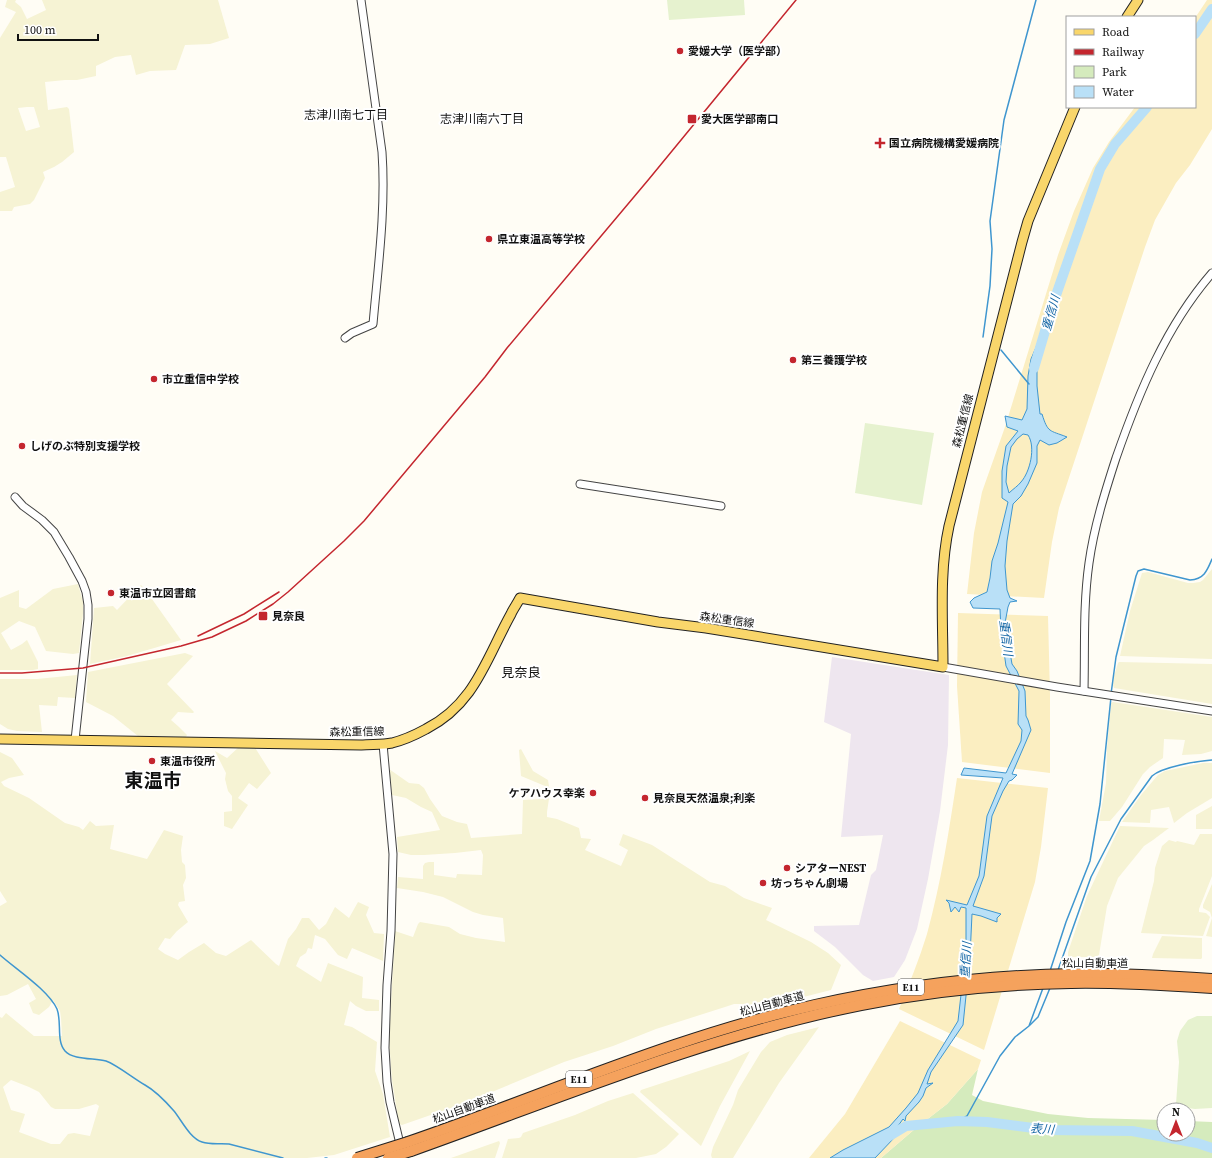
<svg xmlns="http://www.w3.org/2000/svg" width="1212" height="1158" font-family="'Source Serif 4','Noto Sans JP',serif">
	<rect width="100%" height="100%" fill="#fffdf5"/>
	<path fill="#eee6ef" d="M 832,657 L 949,675 L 948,745 L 940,811 L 928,879 L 917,929 L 905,960 L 894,977 L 873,981 L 863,975 L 835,947 L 814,931 L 814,926 L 859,925 L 871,875 L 876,870 L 883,835 L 841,837 L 851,734 L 824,722 Z"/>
	<g fill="#f6f3d4" fill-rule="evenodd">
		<path d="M 7,0 L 16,0 L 15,2 L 21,7 L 27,19 L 46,10 L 42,0 L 218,0 L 229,38 L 210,44 L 185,45 L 176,70 L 150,71 L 136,75 L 131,55 L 115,57 L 96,66 L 96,76 L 77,80 L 65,80 L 45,82 L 48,110 L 67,107 L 69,109 L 74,152 L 62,162 L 54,167 L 43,172 L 45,178 L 34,200 L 30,204 L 14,207 L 12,211 L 0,211 L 0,192 L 15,187 L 6,157 L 0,157 L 0,38 L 16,12 L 5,7 ZM 27,107 L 34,107 L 40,127 L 26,131 L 18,108 Z"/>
		<path d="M 1212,569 L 1212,659 L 1120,656 L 1130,611 L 1142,573 L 1148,572 L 1188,583 L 1193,583 L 1200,582 L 1203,580 Z"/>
		<path d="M 78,584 L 83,602 L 83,613 L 79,653 L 73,654 L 46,651 L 35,627 L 19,621 L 1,633 L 11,650 L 22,644 L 27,640 L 38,662 L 38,669 L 33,670 L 0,670 L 0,598 L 19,590 L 19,607 L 26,609 L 53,589 Z"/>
		<path d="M 141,585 L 147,592 L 181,640 L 161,646 L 127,656 L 90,664 L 94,608 L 113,606 L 117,610 Z"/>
		<path d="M 185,653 L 193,656 L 167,684 L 194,712 L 193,713 L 178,712 L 171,720 L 179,727 L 187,735 L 186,737 L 138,736 L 113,716 L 86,702 L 88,672 Z"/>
		<path d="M 1119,662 L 1212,664 L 1212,704 L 1114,688 L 1113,685 L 1114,676 L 1118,663 Z"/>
		<path d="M 77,675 L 75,698 L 58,697 L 57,706 L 39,705 L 42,732 L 17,731 L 8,729 L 0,724 L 0,679 L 37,679 Z"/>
		<path d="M 1113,702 L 1212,717 L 1212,751 L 1201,754 L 1182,755 L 1185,740 L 1164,739 L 1163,758 L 1150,767 L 1143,774 L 1122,807 L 1110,821 L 1099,821 L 1106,783 L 1107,748 L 1111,703 Z"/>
		<path d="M 240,746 L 254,746 L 271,773 L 257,789 L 249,783 L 238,798 L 248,805 L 232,829 L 224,826 L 224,812 L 232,811 L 232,796 L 228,791 L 225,779 L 226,773 L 215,751 L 227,758 Z"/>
		<path d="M 521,749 L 533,771 L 548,780 L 550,792 L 547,812 L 547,817 L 557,819 L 579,828 L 581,838 L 591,839 L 585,850 L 621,866 L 628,850 L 619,845 L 623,834 L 652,845 L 710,882 L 725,886 L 744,898 L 772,908 L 766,920 L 811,942 L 828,953 L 841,965 L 831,990 L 756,1009 L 741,1004 L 734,1004 L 725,1007 L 656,1029 L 613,1046 L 564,1062 L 468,1102 L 402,1125 L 399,1124 L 392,1080 L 389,1040 L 395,931 L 413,937 L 418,924 L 420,922 L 449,927 L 460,934 L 476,938 L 505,942 L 503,918 L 483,915 L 473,912 L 443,897 L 423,892 L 397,888 L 398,877 L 423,879 L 423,866 L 425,863 L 429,862 L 434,862 L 434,875 L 456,878 L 457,874 L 482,875 L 483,855 L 481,850 L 455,853 L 424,855 L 411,855 L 398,852 L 397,837 L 440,830 L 432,812 L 421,807 L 406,798 L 392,795 L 389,769 L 409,783 L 419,784 L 424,788 L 430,799 L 442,816 L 457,822 L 467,824 L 471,838 L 522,834 L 523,800 L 545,799 L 545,786 L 521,776 L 519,750 Z"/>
		<path d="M 0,752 L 12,758 L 24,775 L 9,778 L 1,782 L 4,786 L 29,798 L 65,823 L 79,827 L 83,830 L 90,821 L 96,826 L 114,825 L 110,849 L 147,859 L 164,830 L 183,836 L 181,850 L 182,862 L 185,865 L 186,878 L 183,885 L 185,901 L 179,902 L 178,905 L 188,922 L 177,931 L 170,939 L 165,938 L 158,949 L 165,954 L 178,960 L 189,952 L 204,943 L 216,953 L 226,956 L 251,940 L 276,964 L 279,966 L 288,939 L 296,929 L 302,918 L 309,918 L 319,930 L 326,924 L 335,907 L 349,918 L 358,902 L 369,907 L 366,915 L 374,933 L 384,934 L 383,961 L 352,948 L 347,959 L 338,955 L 325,939 L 315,935 L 312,949 L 308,948 L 306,953 L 300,957 L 296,966 L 321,982 L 328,963 L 363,977 L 362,998 L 379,1000 L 379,1011 L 366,1011 L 356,1006 L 350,1001 L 344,1025 L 352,1027 L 377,1042 L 375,1071 L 383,1094 L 390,1137 L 334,1155 L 307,1158 L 0,1158 L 0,1017 L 2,1018 L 6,1013 L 34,1036 L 62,1036 L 61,1018 L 60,1011 L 53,1000 L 49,1007 L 39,1015 L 33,1013 L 29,1003 L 36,999 L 28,984 L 7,995 L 0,996 L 0,906 L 7,902 L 0,891 ZM 11,1080 L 29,1087 L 39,1092 L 51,1107 L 55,1109 L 79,1109 L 96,1104 L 99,1106 L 90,1136 L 74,1133 L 68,1134 L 60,1144 L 51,1144 L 19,1132 L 25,1114 L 11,1110 L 3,1087 Z"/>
		<path d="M 1203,763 L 1212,763 L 1212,798 L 1187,813 L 1174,823 L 1169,807 L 1151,810 L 1150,823 L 1122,822 L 1141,795 L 1158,775 L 1165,771 Z"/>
		<path d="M 1212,806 L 1212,829 L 1196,829 L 1196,815 Z"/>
		<path d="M 1120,826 L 1169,828 L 1153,840 L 1144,846 L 1118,878 L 1107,906 L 1099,955 L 1096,957 L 1068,957 L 1068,952 L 1087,896 Z"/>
		<path d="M 1200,834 L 1212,834 L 1212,876 L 1199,909 L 1199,912 L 1206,913 L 1210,917 L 1203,936 L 1141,933 L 1154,881 L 1155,868 L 1162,846 L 1169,840 L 1176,842 L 1177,841 L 1194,845 Z"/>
		<path d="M 1212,884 L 1212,937 L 1206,936 L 1212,918 L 1210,912 L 1203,908 L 1203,905 Z"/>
		<path d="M 1162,936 L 1202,938 L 1202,958 L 1201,959 L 1152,958 L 1153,954 Z"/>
		<path d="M 819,1027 L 779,1083 L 733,1158 L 712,1158 L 711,1155 L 713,1147 L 733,1105 L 738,1090 L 761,1052 L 770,1042 L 787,1035 Z"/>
		<path d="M 750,1051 L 720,1106 L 701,1146 L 640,1092 L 641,1090 L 729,1061 Z"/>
		<path d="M 633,1093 L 679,1134 L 666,1147 L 656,1154 L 636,1158 L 502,1158 L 508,1139 L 519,1138 L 521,1137 L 523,1133 L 575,1115 L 608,1101 Z"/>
		<path d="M 499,1141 L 500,1143 L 495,1158 L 451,1158 Z"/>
	</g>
	<path fill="#d5ebbd" d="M 978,1069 L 972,1095 L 983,1101 L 1048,1114 L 1088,1118 L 1164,1120 L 1164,1134 L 1188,1134 L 1188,1121 L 1212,1122 L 1212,1158 L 881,1158 L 916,1128 L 947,1104 Z"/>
	<g fill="#fbeec1">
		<path d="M 1207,0 L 1212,0 L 1212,129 L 1190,165 L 1176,183 L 1155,220 L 1145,247 L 1059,508 L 1052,542 L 1044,598 L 967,594 L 974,533 L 982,492 L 1005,427 L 1058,255 L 1074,211 L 1093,168 L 1109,142 L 1135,107 L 1195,107 L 1195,18 Z"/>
		<path d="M 958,613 L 1048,616 L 1050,695 L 1050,773 L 962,762 L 957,686 Z"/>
		<path d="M 957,778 L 1048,788 L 1041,847 L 1035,882 L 984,1050 L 899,1009 C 909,984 919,960 927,934 C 941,883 949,831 957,778 Z"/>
		<path d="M 900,1021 L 981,1060 L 978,1069 L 947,1104 L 916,1128 L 881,1158 L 809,1158 L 845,1114 Z"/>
	</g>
	<g fill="#e6f2cf">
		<path d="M 667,0 L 744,0 L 745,15 L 669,20 Z"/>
		<path d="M 865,423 L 934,433 L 922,505 L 855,493 Z"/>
		<path d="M 1197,1016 L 1212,1016 L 1212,1108 L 1195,1109 L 1179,1107 L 1177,1106 L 1176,1104 L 1179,1062 L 1177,1041 L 1180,1031 L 1188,1020 Z"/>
	</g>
	<path fill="#b9e0f7" stroke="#3f96cf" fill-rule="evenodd" d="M 1037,345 L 1037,386 L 1040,414 L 1042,414 C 1048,433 1049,430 1067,437 L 1057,443 L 1049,445 L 1040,440 L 1037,446 L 1037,463 L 1028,484 L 1021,496 L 1013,504 L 1007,541 L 1005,566 L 1007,590 L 1010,598 L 1017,601 L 1010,602 L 1008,607 L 1005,623 L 1012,664 L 1017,671 L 1025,691 L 1026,716 L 1028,720 L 1031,730 L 1012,774 L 1017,775 L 1012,780 L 1009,781 L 1003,791 L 992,816 L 984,876 L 973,906 L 1001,914 L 997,918 L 997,922 L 981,916 L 972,914 L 970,957 L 963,1025 L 931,1072 L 927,1084 L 933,1083 L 926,1088 L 923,1096 L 919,1102 L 906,1116 L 905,1121 L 903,1119 L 898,1126 L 895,1137 L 875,1158 L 830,1158 L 843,1150 L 889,1127 L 906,1108 L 918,1093 L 928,1070 L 958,1021 L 966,951 L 966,908 L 961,907 L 959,912 L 955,907 L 951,912 L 949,903 L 946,900 L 967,905 L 979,876 L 987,816 L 1003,778 L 961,775 L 964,768 L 1006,773 L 1021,741 L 1022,730 L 1018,724 L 1019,691 L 1006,666 L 1001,631 L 1000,609 L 973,608 L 970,602 L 974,598 L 987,592 L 990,578 L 992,561 L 998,543 L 1008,502 L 1002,498 L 1002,471 L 1006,446 L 1018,431 L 1007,427 L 1005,416 L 1022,420 L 1027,409 L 1028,376 L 1031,359 ZM 1023,434 L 1028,435 C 1036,447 1030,472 1021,482 C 1018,486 1013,489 1009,493 L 1006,482 L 1007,466 L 1011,447 L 1017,439 Z"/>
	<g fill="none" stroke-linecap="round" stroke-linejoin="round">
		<g stroke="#3f96cf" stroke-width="1.5">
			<path d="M 983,337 L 990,286 L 992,249 L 990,221 L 1004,120 L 1036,0"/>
			<path d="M 1001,350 L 1029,384"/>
			<path d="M 1111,694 L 1116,657 L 1136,576 L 1138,571 L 1144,569 L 1190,580 C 1204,579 1207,571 1212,559"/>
			<path d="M 0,955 C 17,970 48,990 57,1009 C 62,1022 56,1041 65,1051 C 73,1060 94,1058 106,1061 C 117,1065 133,1078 145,1085 C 154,1090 167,1103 174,1111 C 182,1121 190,1138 202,1142 C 211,1145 220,1143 229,1144 L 283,1158"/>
			<path d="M 1058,970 L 1091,877 L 1121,819 L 1152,776 C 1162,767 1197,761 1212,760"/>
			<path d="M 1050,971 L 1066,922 L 1090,861 L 1100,804 L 1111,697"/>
			<path d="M 1030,1025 L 1038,1017 L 1050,988"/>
			<path d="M 958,1121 L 967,1116 L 1000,1056 L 1015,1037 L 1029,1026 L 1043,988"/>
			<path d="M 325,1158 L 327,1158"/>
		</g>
		<g stroke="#b9e0f7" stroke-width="10">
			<path d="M 1195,34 L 1212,9"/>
			<path d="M 1034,368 L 1054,301 L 1100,169 L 1115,144 L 1147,107"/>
			<path d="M 886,1138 L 906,1126 L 958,1121 L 987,1122 L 1049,1130 L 1132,1131 L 1197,1143 L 1212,1148"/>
		</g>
		<g stroke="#444" stroke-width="9">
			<g id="minor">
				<path d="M 345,338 L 352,333 L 373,324 C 378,267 386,209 382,152 L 361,0"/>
				<path d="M 580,484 L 721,506"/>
				<path d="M 15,497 L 23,506 L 42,520 L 54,532 L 69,557 L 82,581 L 86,592 L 88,605 L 88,619 L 75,740"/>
				<path d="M 943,667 L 1057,687 L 1212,711"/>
				<path d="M 1084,691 C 1085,648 1083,605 1089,563 C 1094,527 1105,492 1116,458 C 1139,392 1166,326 1212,273"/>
				<path d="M 383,744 L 393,854 L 391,931 L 387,985 L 385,1048 L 387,1082 L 390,1102 L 401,1148"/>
			</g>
		</g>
		<g stroke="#222" stroke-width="11">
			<g id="major">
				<path d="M 1127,17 L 1138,0"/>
				<path d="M 0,739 L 361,745 C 371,744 382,745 392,743 C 404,740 415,735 426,729 C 475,704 486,659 511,614 C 513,609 517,604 520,598 L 658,622 L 706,628 L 943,667 C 943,620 939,572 949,526 L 1022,242 L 1028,221 L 1075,107"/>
			</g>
		</g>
		<g stroke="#222" stroke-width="12">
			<g id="highway">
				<path d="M 408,1142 C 542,1096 676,1036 815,1005 C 900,986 987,975 1075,974 C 1120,973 1166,976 1212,979"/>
				<path d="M 411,1151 C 560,1098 706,1036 861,1005 C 930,991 1001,984 1071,983 C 1118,982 1165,985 1212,988"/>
			</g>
		</g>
		<use href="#minor" stroke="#fff" stroke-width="7"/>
		<use href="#major" stroke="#f9d66b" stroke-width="9"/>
		<use href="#highway" stroke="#f5a25d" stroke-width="10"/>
		<g stroke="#c4262e" stroke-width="1.5">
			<path d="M 198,636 L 244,614 L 279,592"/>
			<path d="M 0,673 L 22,673 L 83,668 L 181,646 L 212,637 L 246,621 L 273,604 L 288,592 L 344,541 L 364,521 L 485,377 L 507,348 L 649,179 L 796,0"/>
		</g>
		<g stroke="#222" stroke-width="12" stroke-linecap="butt">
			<g id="highway-bridge">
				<path d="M 357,1158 L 408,1142"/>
				<path d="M 388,1158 L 411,1151"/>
			</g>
		</g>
		<use href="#highway-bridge" stroke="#f5a25d" stroke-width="10"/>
	</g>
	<g fill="#c4262e" stroke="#fff" stroke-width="1.5">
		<circle cx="680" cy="51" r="4"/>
		<rect x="687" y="114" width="10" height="10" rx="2"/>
		<path d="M878 137h4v4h4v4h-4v4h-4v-4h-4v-4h4z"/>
		<circle cx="489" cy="239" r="4"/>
		<circle cx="793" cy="360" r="4"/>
		<circle cx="154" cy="379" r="4"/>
		<circle cx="22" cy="446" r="4"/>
		<circle cx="111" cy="593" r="4"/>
		<rect x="258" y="611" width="10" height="10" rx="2"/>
		<circle cx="152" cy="761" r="4"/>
		<circle cx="593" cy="793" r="4"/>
		<circle cx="645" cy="798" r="4"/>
		<circle cx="787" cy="868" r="4"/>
		<circle cx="763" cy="883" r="4"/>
	</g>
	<g text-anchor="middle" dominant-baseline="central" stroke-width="4" stroke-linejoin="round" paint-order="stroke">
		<g fill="#fff" stroke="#585858" stroke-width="1">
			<rect x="898" y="979" width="26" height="16" rx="3"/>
			<rect x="566" y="1071" width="26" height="16" rx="3"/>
		</g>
		<g font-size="10" font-weight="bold" fill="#111">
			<text x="911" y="987">E11</text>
			<text x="579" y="1079">E11</text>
		</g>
		<g font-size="11" font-weight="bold" fill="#111" stroke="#fff" text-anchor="start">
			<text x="688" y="51">愛媛大学（医学部）</text>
			<text x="701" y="119">愛大医学部南口</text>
			<text x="889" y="143">国立病院機構愛媛病院</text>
			<text x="497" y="239">県立東温高等学校</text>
			<text x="801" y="360">第三養護学校</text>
			<text x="162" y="379">市立重信中学校</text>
			<text x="30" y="446">しげのぶ特別支援学校</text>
			<text x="119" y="593">東温市立図書館</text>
			<text x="272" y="616">見奈良</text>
			<text x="160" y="761">東温市役所</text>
			<text x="585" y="793" text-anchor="end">ケアハウス幸楽</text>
			<text x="653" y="798">見奈良天然温泉;利楽</text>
			<text x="795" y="868">シアターNEST</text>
			<text x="771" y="883">坊っちゃん劇場</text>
		</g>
		<g font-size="11" fill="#111" stroke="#fff">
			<text transform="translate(963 421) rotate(-76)">森松重信線</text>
			<text transform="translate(727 620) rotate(8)">森松重信線</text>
			<text transform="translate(357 732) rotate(-1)">森松重信線</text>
			<text x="1095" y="963">松山自動車道</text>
			<text transform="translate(772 1004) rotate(-15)">松山自動車道</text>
			<text transform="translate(464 1109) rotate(-20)">松山自動車道</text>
		</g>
		<g font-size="12" fill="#111" stroke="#fff">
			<text x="346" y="115">志津川南七丁目</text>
			<text x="482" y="119">志津川南六丁目</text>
		</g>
		<g font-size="12" font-style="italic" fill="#1768a6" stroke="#fff">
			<text transform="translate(1051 313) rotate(-74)">重信川</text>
			<text transform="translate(1006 638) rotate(83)">重信川</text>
			<text transform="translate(966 960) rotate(-86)">重信川</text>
			<text transform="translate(1042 1129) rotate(4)">表川</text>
		</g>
		<g font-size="13" fill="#111" stroke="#fff">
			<text x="521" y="672">見奈良</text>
		</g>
		<g font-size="19" font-weight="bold" fill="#111" stroke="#fff">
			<text x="153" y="780">東温市</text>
		</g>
	</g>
	<rect x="1066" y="16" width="130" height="92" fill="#ffffff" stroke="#a0a0a0"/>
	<rect x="1074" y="29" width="20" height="6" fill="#f9d66b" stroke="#a0a0a0"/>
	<text x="1102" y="36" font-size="12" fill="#111111">Road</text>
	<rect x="1074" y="49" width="20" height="6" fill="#c4262e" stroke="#a0a0a0"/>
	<text x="1102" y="56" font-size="12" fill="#111111">Railway</text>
	<rect x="1074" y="66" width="20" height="12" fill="#d5ebbd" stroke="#a0a0a0"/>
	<text x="1102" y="76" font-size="12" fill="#111111">Park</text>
	<rect x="1074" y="86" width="20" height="12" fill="#b9e0f7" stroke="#a0a0a0"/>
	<text x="1102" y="96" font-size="12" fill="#111111">Water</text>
	<g transform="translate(1176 1122)"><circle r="19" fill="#ffffff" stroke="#a0a0a0"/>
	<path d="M0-3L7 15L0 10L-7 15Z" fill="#c4262e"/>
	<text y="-6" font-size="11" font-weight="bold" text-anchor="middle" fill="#111111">N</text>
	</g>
	<path d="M18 34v6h80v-6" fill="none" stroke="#111111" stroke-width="2"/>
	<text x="24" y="34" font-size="12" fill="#111111" stroke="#ffffff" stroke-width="3" paint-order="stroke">100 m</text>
</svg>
